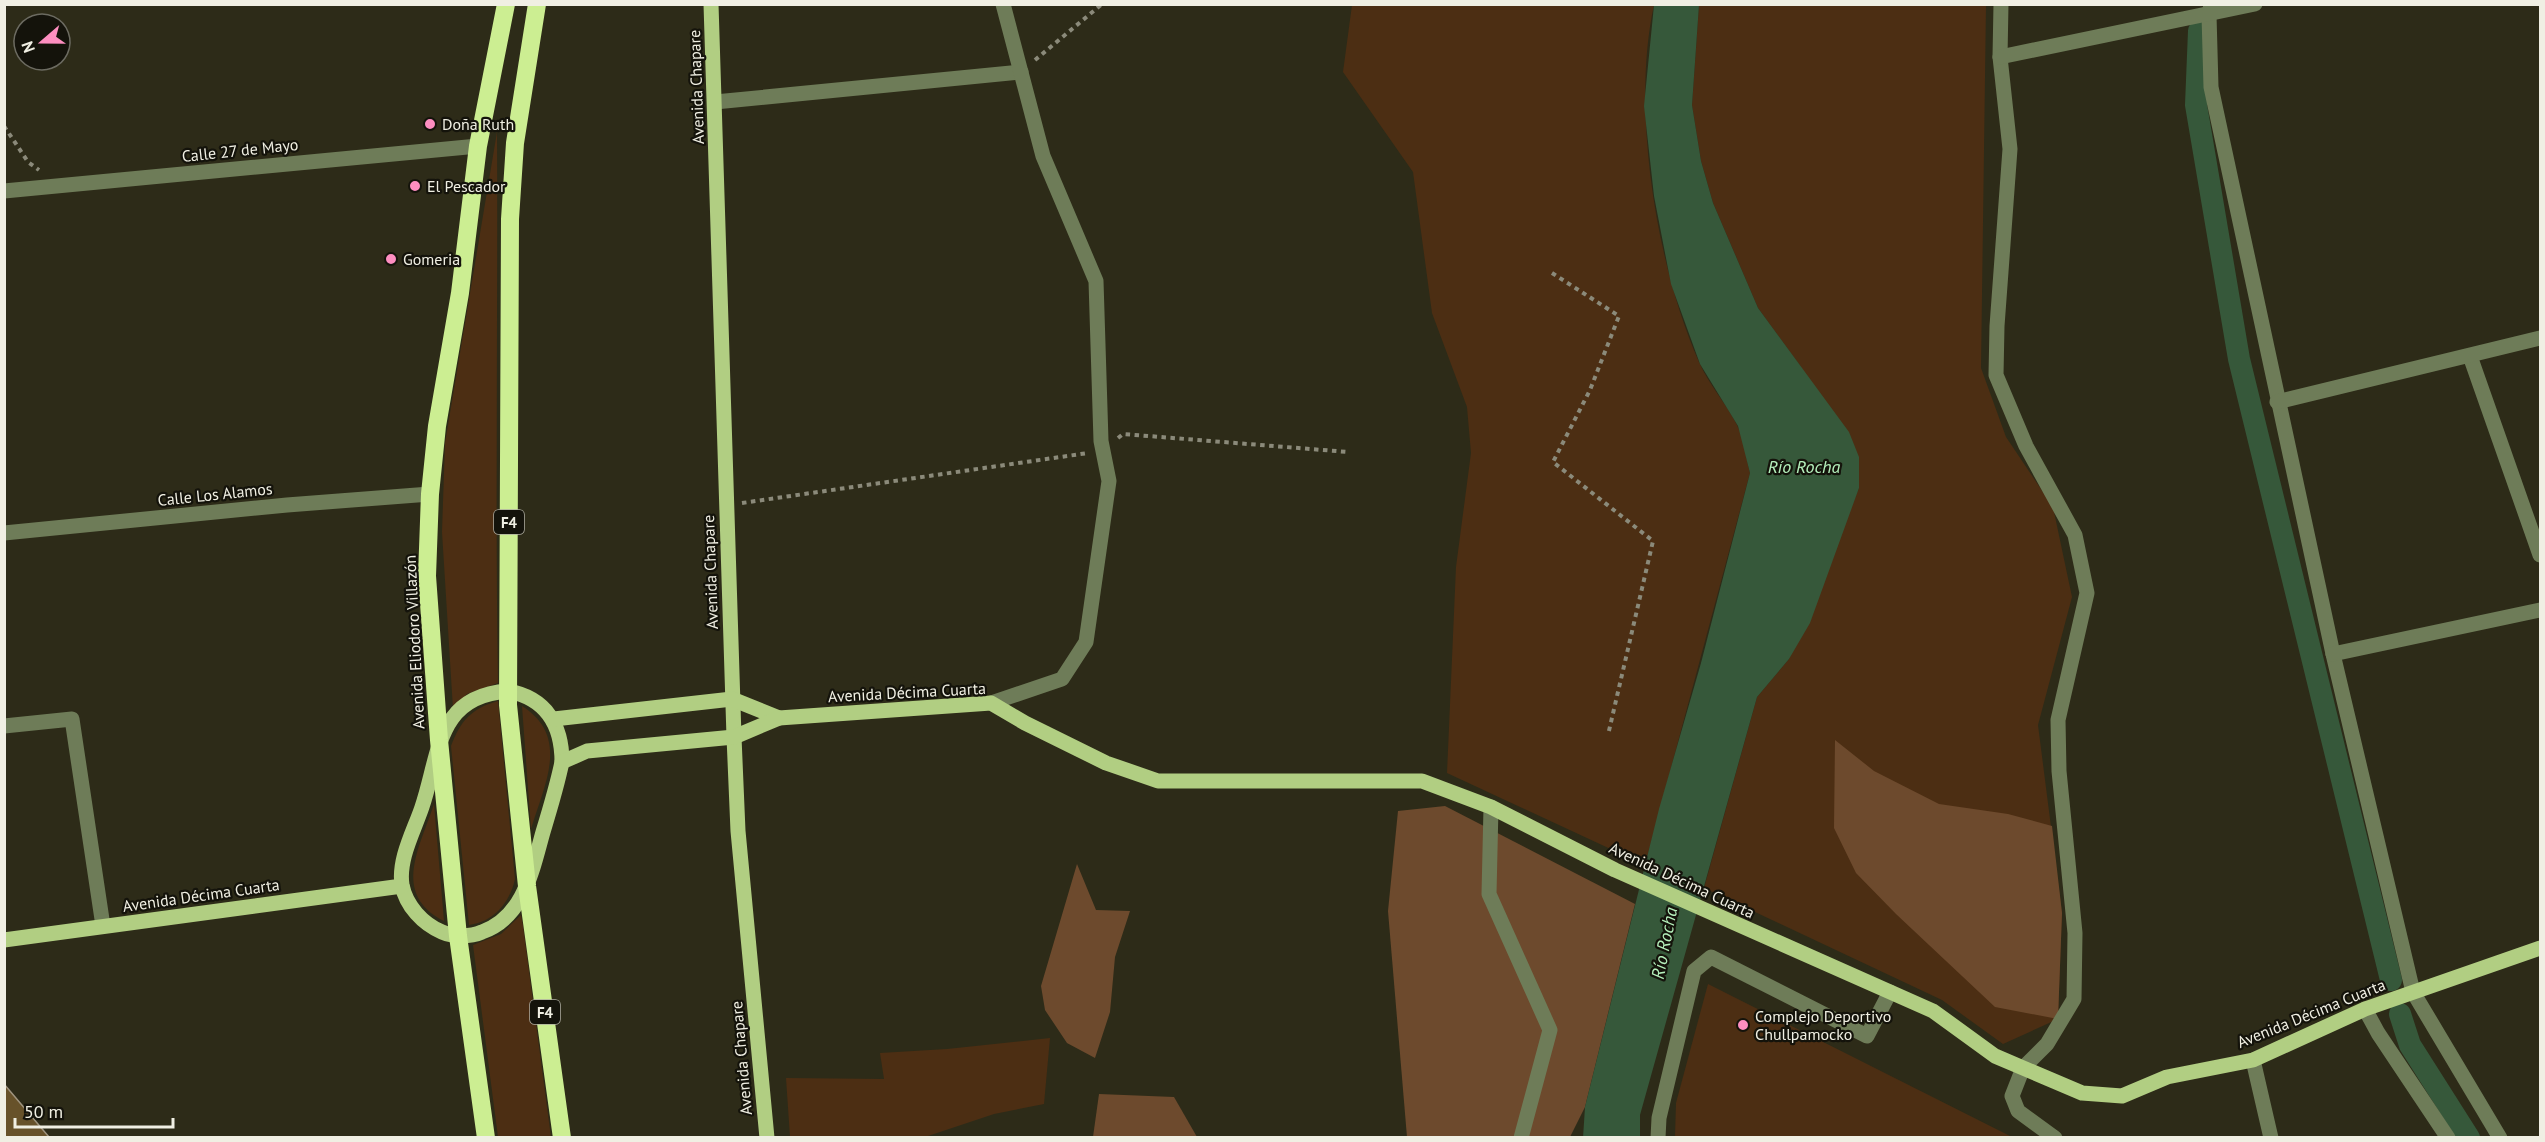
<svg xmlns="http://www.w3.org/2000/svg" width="2545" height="1142" font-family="'PT Sans',sans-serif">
	<rect width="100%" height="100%" fill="#2d2b18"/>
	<g fill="#4c2e13">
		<path d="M 1352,5 L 1654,5 C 1631,109 1656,265 1699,362 C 1709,385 1726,403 1737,425 C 1744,439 1746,458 1750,473 L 1645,865 L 1447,773 L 1456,567 L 1471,453 L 1467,407 L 1432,313 L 1413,172 L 1343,72 Z"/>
		<path d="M 1699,5 L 1986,5 L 1981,368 L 2006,437 L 2053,507 L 2072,597 L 2038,725 L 2062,913 L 2058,1019 L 2003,1044 L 1942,1000 L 1704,888 L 1757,697 L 1789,659 L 1859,488 L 1801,367 L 1758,308 L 1713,203 L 1701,161 L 1692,105 Z"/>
		<path d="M 497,132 C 498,315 495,499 498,683 L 467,694 L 453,709 L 442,532 L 445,443 Z"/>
		<path d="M 498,701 L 515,879 C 510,902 494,922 469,925 L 451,746 C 460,721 472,708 498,701 Z"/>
		<path d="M 522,706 C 571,737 544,785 531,829 Z"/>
		<path d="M 434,804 L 444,921 C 391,894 420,847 434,804 Z"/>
		<path d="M 521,915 L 523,926 L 551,1137 L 498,1137 L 473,945 L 501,934 Z"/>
		<path d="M 1708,984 L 2012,1137 L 1675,1137 L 1676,1103 Z"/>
		<path d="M 1050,1038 L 1044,1104 L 994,1114 L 925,1137 L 790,1137 L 786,1078 L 884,1079 L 880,1053 L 947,1049 Z"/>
	</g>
	<g fill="#6d4a2d">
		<path d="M 1835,740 L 1874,771 L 1939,804 L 2008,814 L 2052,826 L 2062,913 L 2058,1019 L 1995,1007 L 1896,914 L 1856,873 L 1834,828 Z"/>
		<path d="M 1445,806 L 1635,904 L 1585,1107 L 1570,1137 L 1407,1137 L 1388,911 L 1398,811 Z"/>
		<path d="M 1077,864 L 1096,910 L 1130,911 L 1115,957 L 1110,1012 L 1095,1058 L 1067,1043 L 1045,1010 L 1041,986 Z"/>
		<path d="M 1099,1094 L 1174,1097 L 1197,1137 L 1093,1137 Z"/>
	</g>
	<path fill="#36583a" d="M 1654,5 L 1699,5 L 1692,105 L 1701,161 L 1713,203 L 1758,308 L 1849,432 L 1859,457 L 1859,488 L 1810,623 L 1789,659 L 1757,697 L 1640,1115 L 1640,1137 L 1583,1138 L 1585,1107 L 1659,809 L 1701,663 L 1750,473 L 1738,426 L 1700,364 L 1671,284 L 1654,196 L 1644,106 Z"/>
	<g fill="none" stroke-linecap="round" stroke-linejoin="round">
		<g stroke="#36583a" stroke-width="22">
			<path d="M 2199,31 L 2196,105 L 2239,359 L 2391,980"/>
			<path d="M 2400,1014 L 2410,1045 L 2469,1138"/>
		</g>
	</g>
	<path fill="#67522a" stroke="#9e937e" stroke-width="1.5" d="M 4,1084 L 49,1137 L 4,1137 Z"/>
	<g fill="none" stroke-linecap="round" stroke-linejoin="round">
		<g stroke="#8b8a7a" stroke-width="4" stroke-dasharray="4.5 4.5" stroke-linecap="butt">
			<path d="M 1035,60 L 1102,4"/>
			<path d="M 4,126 L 28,162 L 39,170"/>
			<path d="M 1552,273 L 1619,316 L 1590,390 L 1553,462 L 1653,541 L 1608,735"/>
			<path d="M 1118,438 L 1123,434 L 1348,452"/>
			<path d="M 742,503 L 1088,453"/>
		</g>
		<g stroke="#6e7c58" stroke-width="15">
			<path d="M 2001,4 L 2000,57 L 2010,149 L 1997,326 L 1996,375 L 2026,446 L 2075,535 L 2087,593 L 2058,720 L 2059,771 L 2075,933 L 2074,999 L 2047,1044 L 2023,1068 L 2012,1096 L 2018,1111 L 2055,1138"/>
			<path d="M 2211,4 L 2209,15 L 2211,87 L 2333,654 L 2413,992 L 2500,1138"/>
			<path d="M 2000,57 L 2255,4"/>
			<path d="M 715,102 L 1021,72"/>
			<path d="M 4,191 L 478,146"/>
			<path d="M 2470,356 L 2540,555"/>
			<path d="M 2277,402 L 2540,338"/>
			<path d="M 4,533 L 287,505 L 430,494"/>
			<path d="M 2333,654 L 2540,610"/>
			<path d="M 991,703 L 1062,679 L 1086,642 L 1109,481 L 1101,441 L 1096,281 L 1043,156 L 1003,4"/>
			<path d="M 4,726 L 72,719 L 103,926"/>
			<path d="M 1491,807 L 1489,894 L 1550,1030 L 1521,1138"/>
			<path d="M 2365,1009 L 2378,1033 L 2448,1138"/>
			<path d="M 2253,1060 L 2271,1138"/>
			<path d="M 1658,1138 L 1659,1118 L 1694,971 L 1711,957 L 1867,1036 L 1890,992"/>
		</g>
		<g stroke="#b1ce82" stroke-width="15">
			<path d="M 711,4 L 734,737 L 738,831 L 767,1138"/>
			<path d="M 508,691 C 546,698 562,725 562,762 C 557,786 550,809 543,832 C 532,871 524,917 482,932 C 470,937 454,937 442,932 C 423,924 406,906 402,885 C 398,859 414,831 422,807 C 440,754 436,696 508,691 Z"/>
			<path d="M 554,719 L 732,699 L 779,718"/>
			<path d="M 562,762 L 587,751 L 734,737 L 779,718 L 991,703 L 1025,723 L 1106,763 L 1158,781 L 1422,781 L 1491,807 L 1615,870 L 1933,1011 L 1995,1056 L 2082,1093 L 2122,1096 L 2167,1077 L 2253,1060 L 2365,1009 L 2540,948"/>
			<path d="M 4,940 L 402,886"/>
		</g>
		<g stroke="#ccee92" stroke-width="18">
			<path d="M 537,4 L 515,143 L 510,219 L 508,705 L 527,886 L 562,1138"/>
			<path d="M 486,1138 L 458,936 L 439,740 L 427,576 L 430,494 L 437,426 L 460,293 L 478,146 L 506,4"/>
		</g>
	</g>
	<g fill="#fd8ec0" stroke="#14130b" stroke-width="2">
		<circle cx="430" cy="124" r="6"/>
		<circle cx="415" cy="186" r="6"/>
		<circle cx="391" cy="259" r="6"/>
		<circle cx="1743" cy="1025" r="6"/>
	</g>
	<g text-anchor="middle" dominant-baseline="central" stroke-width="4.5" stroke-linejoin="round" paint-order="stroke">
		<g fill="#14130b" stroke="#aeada2" stroke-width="1.5">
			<rect x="494" y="510" width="30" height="24" rx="4.5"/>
			<rect x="530" y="1000" width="30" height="24" rx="4.5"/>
		</g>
		<g font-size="15" font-weight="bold" fill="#f0efe3">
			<text x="509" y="522">F4</text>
			<text x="545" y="1012">F4</text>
		</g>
		<g font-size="16" fill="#f0efe3" stroke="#14130b">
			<text transform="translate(696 87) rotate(-92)">Avenida Chapare</text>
			<text transform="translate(240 150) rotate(-6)">Calle 27 de Mayo</text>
			<text transform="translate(215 494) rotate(-6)">Calle Los Alamos</text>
			<text transform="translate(710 572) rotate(-92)">Avenida Chapare</text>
			<text transform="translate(414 642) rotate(-93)">Avenida Eliodoro Villazón</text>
			<text transform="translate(907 692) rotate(-3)">Avenida Décima Cuarta</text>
			<text transform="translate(1682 880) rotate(25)">Avenida Décima Cuarta</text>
			<text transform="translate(201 895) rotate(-8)">Avenida Décima Cuarta</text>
			<text transform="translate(2311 1013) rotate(-22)">Avenida Décima Cuarta</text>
			<text transform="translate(741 1058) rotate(-95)">Avenida Chapare</text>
		</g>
		<g font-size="16" fill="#f0efe3" stroke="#14130b" text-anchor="start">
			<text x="442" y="124">Doña Ruth</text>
			<text x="427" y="186">El Pescador</text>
			<text x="403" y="259">Gomeria</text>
			<text x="1755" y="1016">Complejo Deportivo<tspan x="1755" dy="18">Chullpamocko</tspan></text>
		</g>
		<g font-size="18" font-style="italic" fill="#b5f0bc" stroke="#14130b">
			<text x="1804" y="466">Río Rocha</text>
			<text transform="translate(1664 943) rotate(-79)">Río Rocha</text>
		</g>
	</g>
	<rect width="2545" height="1142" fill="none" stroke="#f0efe3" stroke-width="12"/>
	<g transform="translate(42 42) rotate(250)"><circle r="28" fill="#14130b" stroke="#6c6b61" stroke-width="1.5"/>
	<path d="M0-4.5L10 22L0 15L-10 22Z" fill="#fd8ec0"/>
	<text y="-9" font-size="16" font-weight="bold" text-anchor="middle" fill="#f0efe3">N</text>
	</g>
	<path d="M15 1118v9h158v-9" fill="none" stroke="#f0efe3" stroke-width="3"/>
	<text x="24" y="1118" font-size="18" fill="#f0efe3" stroke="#14130b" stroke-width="4.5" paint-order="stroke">50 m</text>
</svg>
